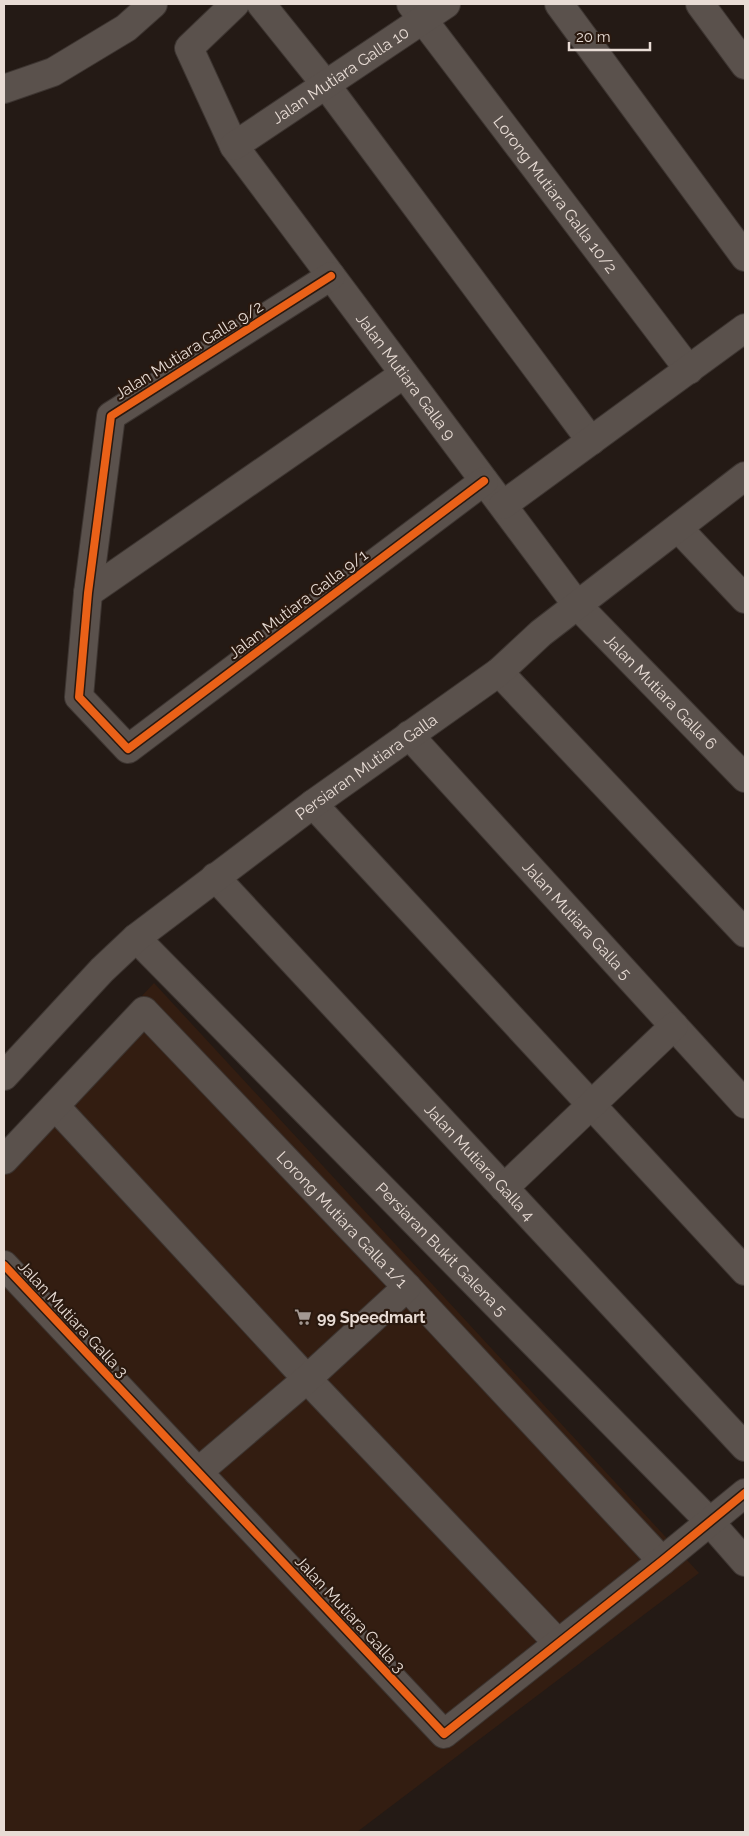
<svg xmlns="http://www.w3.org/2000/svg" width="749" height="1836" font-family="Raleway,sans-serif">
	<rect width="100%" height="100%" fill="#241a15"/>
	<path fill="#331d11" d="M 154,983 L 699,1573 L 357,1832 L 4,1832 L 4,1143 Z"/>
	<g fill="none" stroke-linecap="round" stroke-linejoin="round">
		<g stroke="#3d3531" stroke-width="30">
			<g id="minor">
				<path id="s1" d="M 235,4 L 189,48 L 234,146 L 577,605 L 745,778"/>
				<path d="M 261,4 L 326,85 L 591,441"/>
				<path id="s2" d="M 411,4 L 689,370"/>
				<path d="M 559,4 L 745,257"/>
				<path d="M 700,4 L 745,65"/>
				<path d="M 4,89 L 53,72 L 126,28 L 153,4"/>
				<path id="s3" d="M 234,146 L 446,4"/>
				<path d="M 331,276 L 111,416 L 88,593 L 79,697 L 128,749 L 484,481"/>
				<path d="M 503,505 L 745,328"/>
				<path d="M 678,528 L 745,599"/>
				<path d="M 88,593 L 404,374"/>
				<path d="M 499,672 L 745,933"/>
				<path id="s4" d="M 409,735 L 745,1104"/>
				<path d="M 313,804 L 745,1271"/>
				<path id="s5" d="M 215,877 L 745,1447"/>
				<path id="s6" d="M 136,938 L 710,1522 L 745,1562"/>
				<path id="s7" d="M 4,1076 L 102,970 L 136,938 L 313,804 L 499,672 L 541,633 L 745,476"/>
				<path d="M 55,1106 L 307,1379 L 558,1643"/>
				<path id="s8" d="M 4,1160 L 144,1011 L 407,1287 L 662,1561"/>
				<path d="M 504,1188 L 674,1026"/>
				<path d="M 4,1265 L 444,1734 L 662,1561 L 745,1493"/>
				<path d="M 198,1472 L 307,1379 L 407,1287"/>
			</g>
		</g>
		<use href="#minor" stroke="#5a514c" stroke-width="28"/>
		<g stroke="#2a190f" stroke-width="11">
			<g id="cycleway">
				<path d="M 331,276 L 111,416 L 88,593 L 79,697 L 128,749 L 484,481"/>
				<path d="M 4,1265 L 444,1734 L 662,1561 L 745,1493"/>
			</g>
		</g>
		<use href="#cycleway" stroke="#ea6118" stroke-width="8"/>
	</g>
	<defs>
		<g id="supermarket-bare" transform="scale(1.35)"><path d="M-6-5.5h2.5l.6 2H6L4.5 2H-2.5L-4.4-4H-6ZM-1.5 3.2a1.3 1.3 0 1 0 .1 0ZM3 3.2a1.3 1.3 0 1 0 .1 0Z" fill="#a39892" stroke="#2a190f" stroke-width="2.5" paint-order="stroke"/></g>
	</defs>
	<g fill-rule="evenodd">
		<use href="#supermarket-bare" x="303" y="1317"/>
	</g>
	<g text-anchor="middle" dominant-baseline="central" stroke-width="4.5" stroke-linejoin="round" paint-order="stroke">
		<g font-size="16" fill="#e8dcd5" stroke="#2a190f">
			<text stroke="none"><textPath href="#s3" startOffset="128">Jalan Mutiara Galla 10</textPath></text>
			<text stroke="none"><textPath href="#s2" startOffset="239">Lorong Mutiara Galla 10/2</textPath></text>
			<text transform="translate(189 350) rotate(-32)">Jalan Mutiara Galla 9/2</text>
			<text stroke="none"><textPath href="#s1" startOffset="459">Jalan Mutiara Galla 9</textPath></text>
			<text transform="translate(298 604) rotate(-37)">Jalan Mutiara Galla 9/1</text>
			<text stroke="none"><textPath href="#s1" startOffset="865">Jalan Mutiara Galla 6</textPath></text>
			<text stroke="none"><textPath href="#s7" startOffset="478">Persiaran Mutiara Galla</textPath></text>
			<text stroke="none"><textPath href="#s4" startOffset="250">Jalan Mutiara Galla 5</textPath></text>
			<text stroke="none"><textPath href="#s5" startOffset="389">Jalan Mutiara Galla 4</textPath></text>
			<text stroke="none"><textPath href="#s8" startOffset="492">Lorong Mutiara Galla 1/1</textPath></text>
			<text stroke="none"><textPath href="#s6" startOffset="436">Persiaran Bukit Galena 5</textPath></text>
			<text transform="translate(73 1319) rotate(47)">Jalan Mutiara Galla 3</text>
			<text transform="translate(350 1614) rotate(47)">Jalan Mutiara Galla 3</text>
		</g>
		<g font-size="16" font-weight="bold" fill="#e8dcd5" stroke="#2a190f" text-anchor="start">
			<text x="317" y="1317">99 Speedmart</text>
		</g>
	</g>
	<rect width="749" height="1836" fill="none" stroke="#e8dcd5" stroke-width="10"/>
	<path d="M569 42v8h81v-8" fill="none" stroke="#e8dcd5" stroke-width="2.5"/>
	<text x="576" y="42" font-size="15" fill="#e8dcd5" stroke="#2a190f" stroke-width="4" paint-order="stroke">20 m</text>
</svg>
